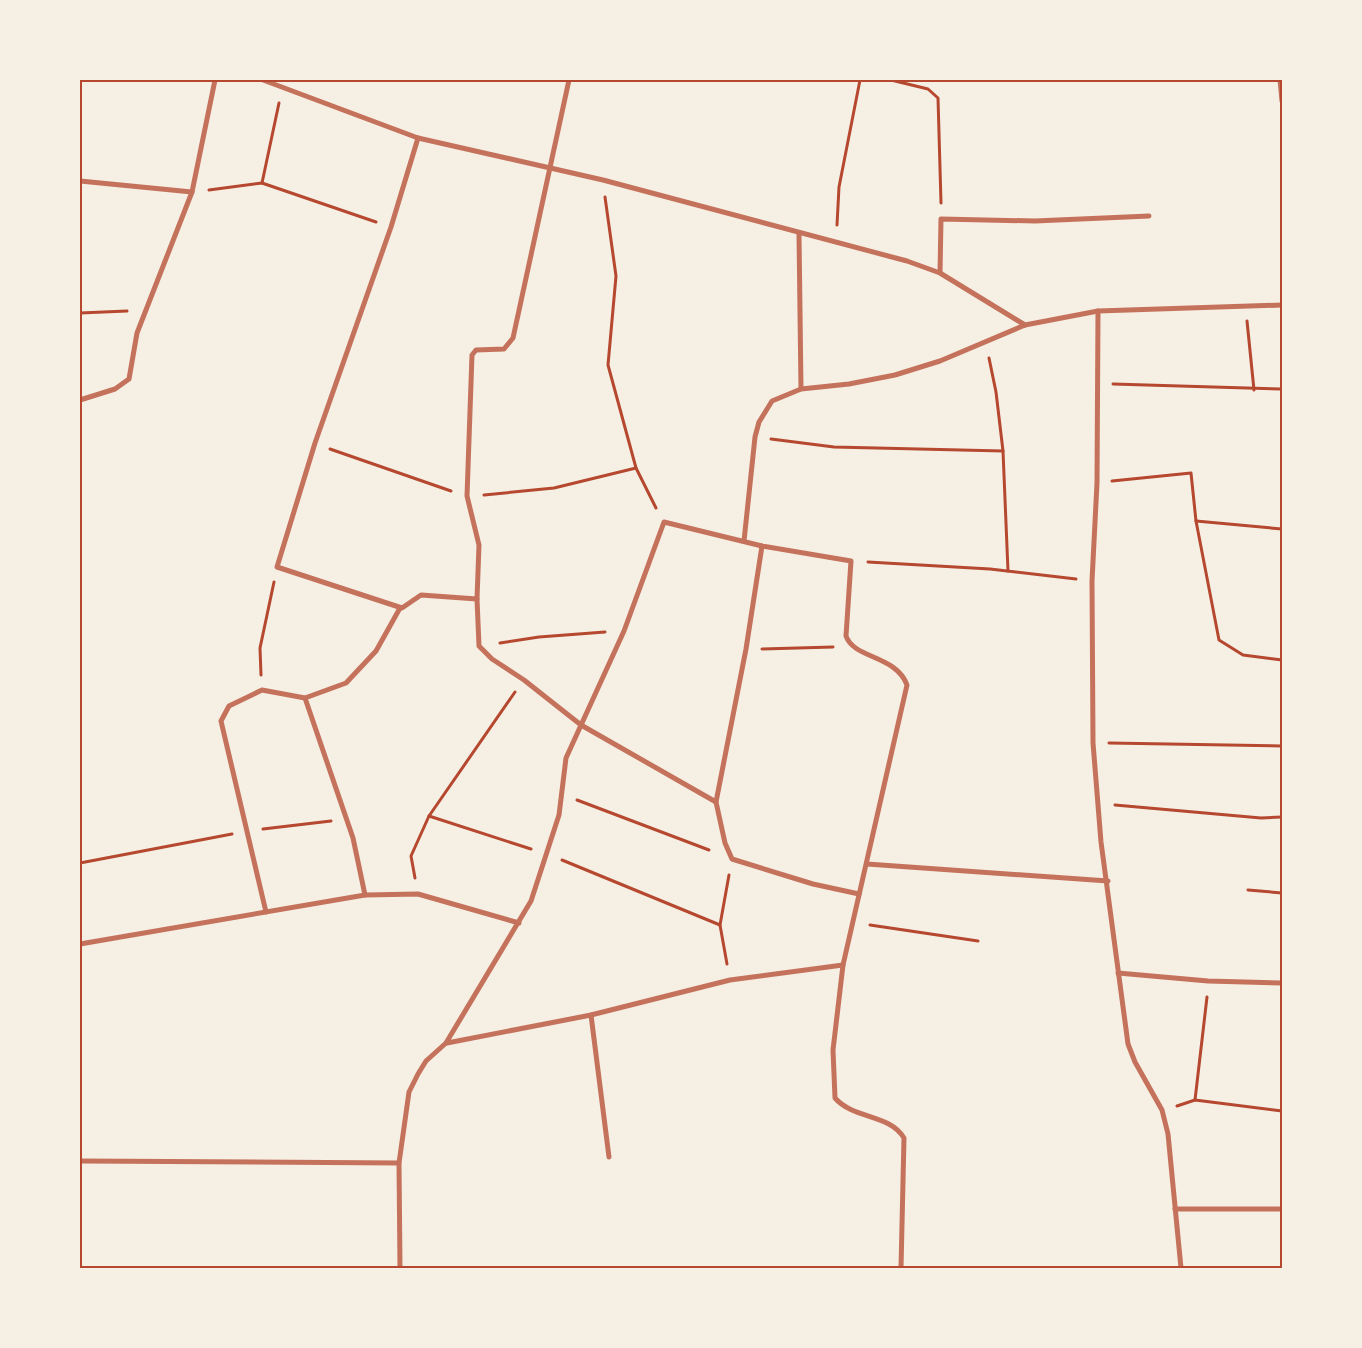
<svg xmlns="http://www.w3.org/2000/svg" width="1362" height="1348" font-family="Figtree,sans-serif">
	<rect width="100%" height="100%" fill="#f6efe4"/>
	<g fill="none" stroke-linecap="round" stroke-linejoin="round">
		<g stroke="#b5482f" stroke-width="3">
			<path d="M 891,80 L 928,89 L 938,98 L 941,203"/>
			<path d="M 262,183 L 279,103"/>
			<path d="M 209,190 L 262,183 L 376,222"/>
			<path d="M 605,197 L 616,276 L 608,365 L 636,468 L 656,508"/>
			<path d="M 837,225 L 839,187 L 860,80"/>
			<path d="M 80,313 L 127,311"/>
			<path d="M 1247,321 L 1254,390"/>
			<path d="M 989,358 L 996,392 L 1003,451 L 1008,571"/>
			<path d="M 1113,384 L 1282,389"/>
			<path d="M 771,439 L 834,447 L 1003,451"/>
			<path d="M 330,449 L 451,491"/>
			<path d="M 1112,481 L 1191,473 L 1196,521 L 1219,640 L 1243,655 L 1282,660"/>
			<path d="M 484,495 L 554,488 L 636,468"/>
			<path d="M 1196,521 L 1282,529"/>
			<path d="M 868,562 L 990,569 L 1076,579"/>
			<path d="M 500,643 L 539,637 L 605,632"/>
			<path d="M 762,649 L 833,647"/>
			<path d="M 261,675 L 260,648 L 274,582"/>
			<path d="M 1109,743 L 1282,746"/>
			<path d="M 577,800 L 709,850"/>
			<path d="M 1115,805 L 1261,818 L 1282,817"/>
			<path d="M 429,816 L 531,849"/>
			<path d="M 263,829 L 331,821"/>
			<path d="M 562,860 L 720,925"/>
			<path d="M 80,863 L 232,834"/>
			<path d="M 415,878 L 411,856 L 429,816 L 515,692"/>
			<path d="M 1248,890 L 1282,893"/>
			<path d="M 870,925 L 978,941"/>
			<path d="M 727,964 L 720,925 L 729,875"/>
			<path d="M 1195,1100 L 1207,997"/>
			<path d="M 1177,1106 L 1195,1100 L 1282,1111"/>
		</g>
		<g stroke="#c5725c" stroke-width="5">
			<path d="M 263,80 L 418,138 L 603,180 L 907,261 L 940,273 L 1025,325"/>
			<path d="M 569,80 L 513,338 L 504,349 L 476,350 L 472,355 L 467,496 L 479,545 L 477,599 L 479,646 L 492,659 L 524,680 L 581,725 L 716,802"/>
			<path d="M 1280,80 L 1282,101"/>
			<path d="M 418,138 L 391,227 L 315,443 L 277,567 L 402,608 L 421,595 L 477,599"/>
			<path d="M 80,181 L 192,192"/>
			<path d="M 799,234 L 801,389"/>
			<path d="M 940,273 L 941,219 L 1035,221 L 1149,216"/>
			<path d="M 1098,311 L 1097,483 L 1092,581 L 1093,743 L 1101,842 L 1128,1044 L 1135,1062 L 1162,1110 L 1168,1134 L 1181,1268"/>
			<path d="M 80,400 L 115,389 L 129,379 L 137,333 L 192,192 L 215,80"/>
			<path d="M 744,541 L 755,437 L 759,422 L 772,401 L 801,389 L 849,384 L 895,375 L 940,361 L 1025,325 L 1098,311 L 1282,305"/>
			<path d="M 762,546 L 746,649 L 716,802 L 725,843 L 732,859 L 813,884 L 859,894"/>
			<path d="M 305,698 L 353,838 L 365,895"/>
			<path d="M 867,864 L 1108,881"/>
			<path d="M 266,912 L 221,721 L 229,706 L 262,690 L 305,698 L 346,683 L 376,651 L 400,608"/>
			<path d="M 80,944 L 365,895 L 418,894 L 519,923"/>
			<path d="M 1118,973 L 1208,981 L 1282,983"/>
			<path d="M 591,1015 L 609,1157"/>
			<path d="M 447,1043 L 591,1015 L 730,980 L 843,965"/>
			<path d="M 80,1161 L 399,1163 L 400,1268"/>
			<path d="M 399,1163 L 409,1092 L 418,1074 L 426,1061 L 446,1043 L 531,901 L 559,815 L 566,758 L 624,631 L 664,522 L 762,546 L 851,561 L 846,636 C 854,659 896,655 907,685 L 843,965 L 833,1050 L 835,1098 C 853,1119 890,1114 904,1138 L 901,1268"/>
			<path d="M 1175,1209 L 1282,1209"/>
		</g>
	</g>
	<rect width="1362" height="1348" fill="none" stroke="#f6efe4" stroke-width="162"/>
	<rect x="81" y="81" width="1200" height="1186" fill="none" stroke="#b5482f" stroke-width="2"/>
</svg>
